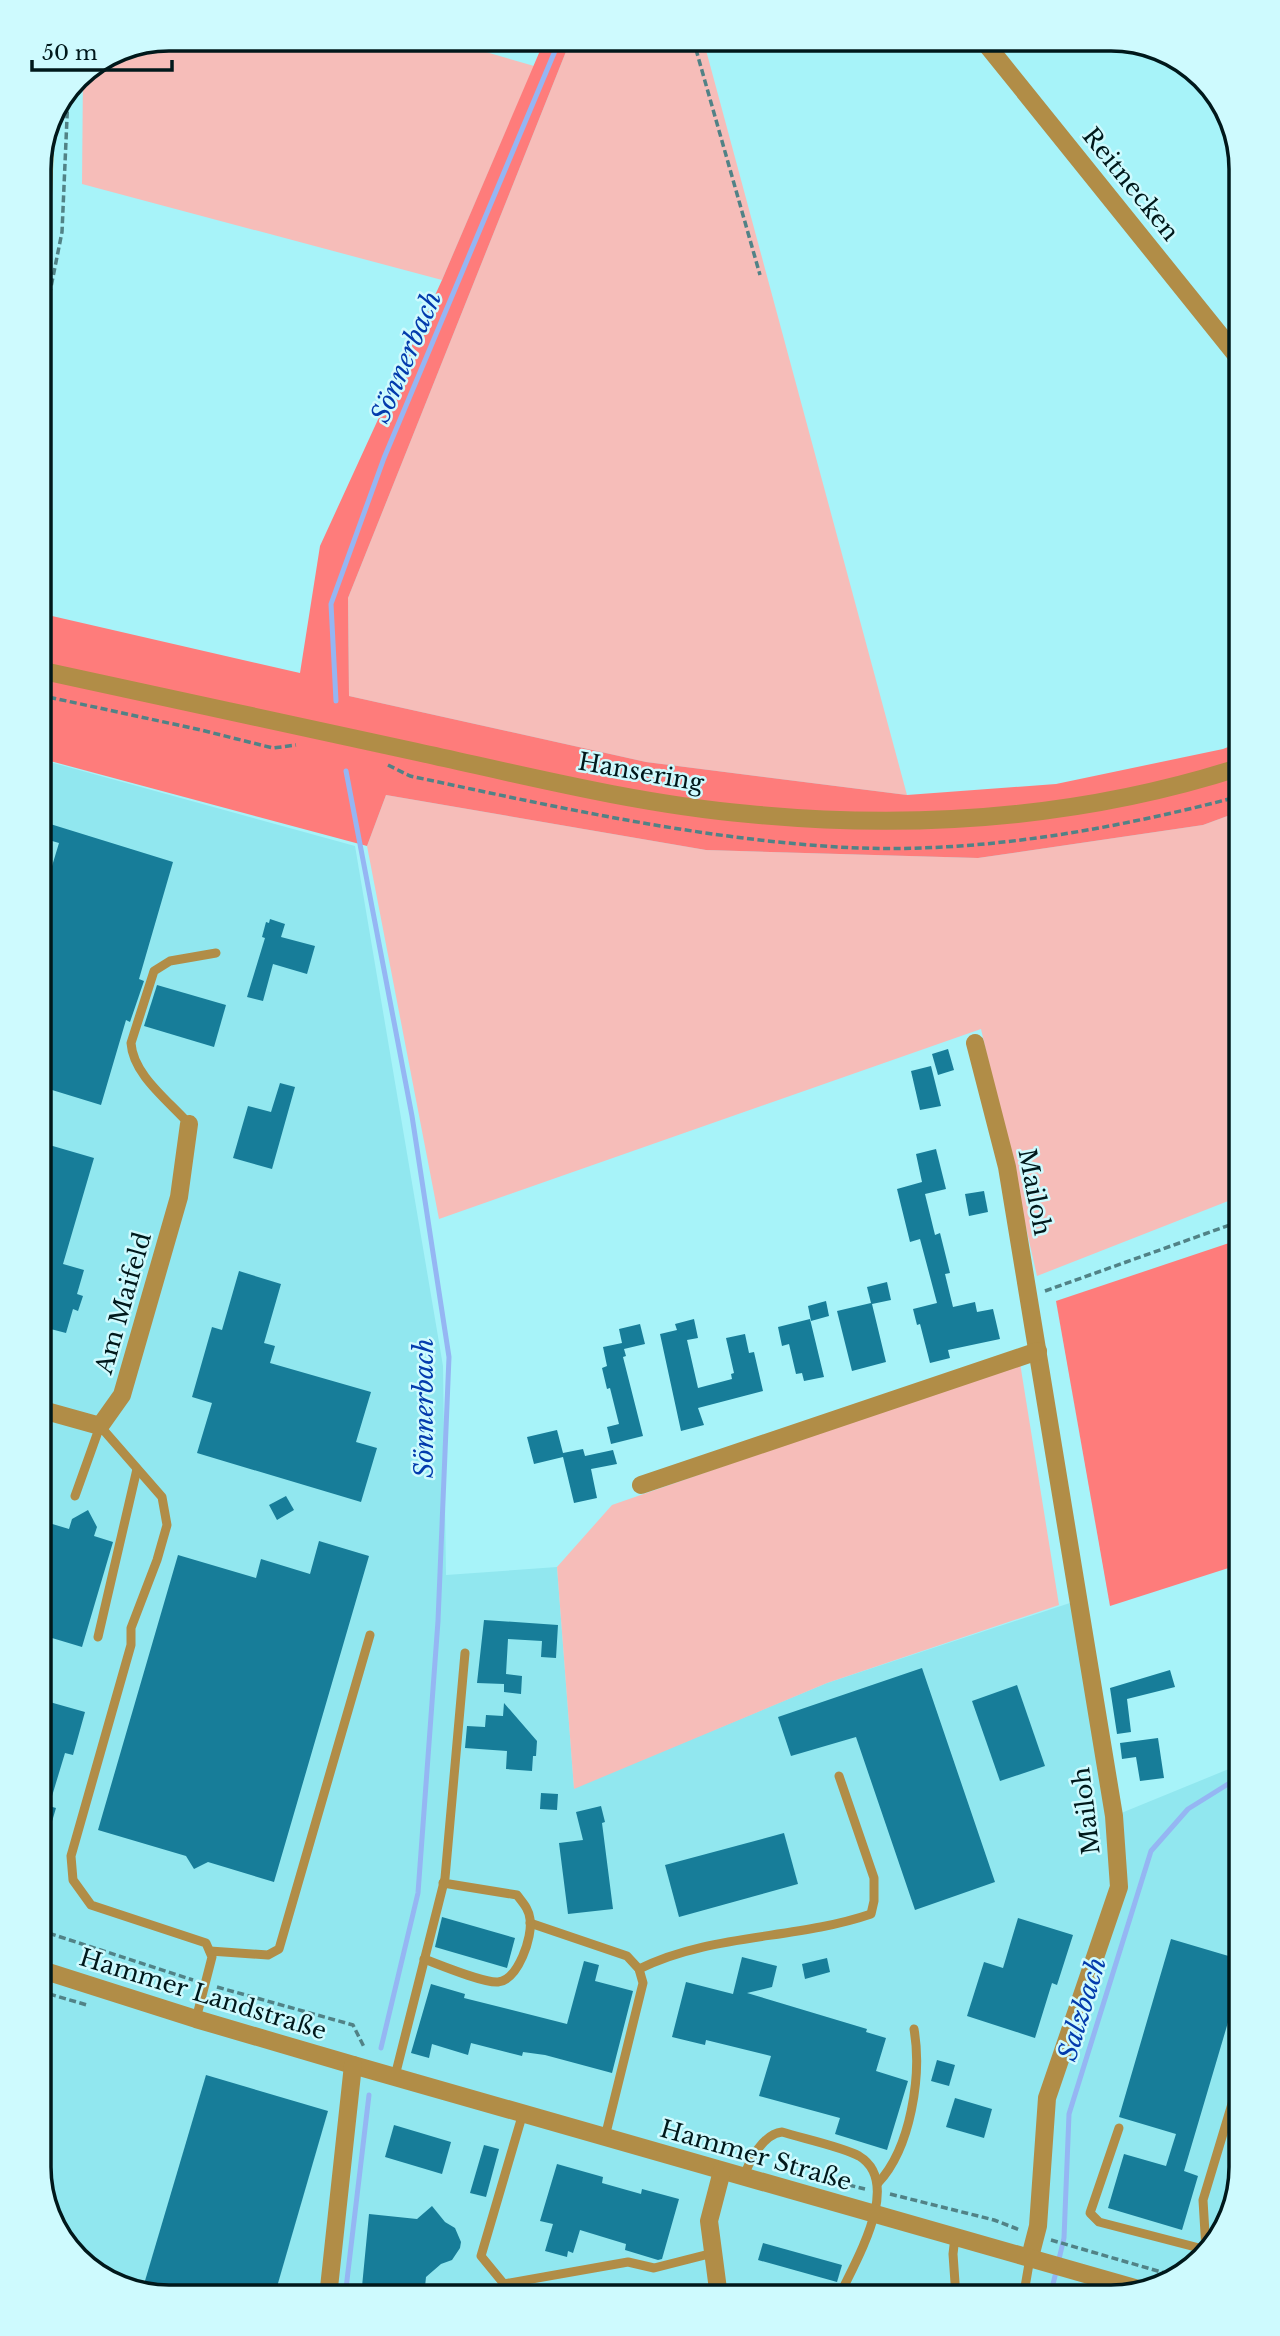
<svg xmlns="http://www.w3.org/2000/svg" width="1280" height="2336" font-family="'Libre Baskerville',serif">
	<rect width="100%" height="100%" fill="#a7f3f9"/>
	<path fill="#91e7ef" d="M 39,759 L 355,846 L 443,1366 L 446,1575 L 557,1567 L 574,1788 L 827,1683 L 1079,1600 L 1114,1816 L 1241,1764 L 1241,2168 L 1220,2239 L 1162,2287 L 1111,2297 L 160,2297 L 96,2275 L 49,2218 L 39,2167 Z"/>
	<g fill="#f6bdb9">
		<path d="M 169,39 L 441,39 L 534,66 L 442,280 L 82,184 L 83,73 L 119,48 Z"/>
		<path d="M 571,39 L 703,39 L 907,795 L 646,762 L 349,696 L 348,598 Z"/>
		<path d="M 386,795 L 706,850 L 978,858 L 1203,825 L 1241,811 L 1241,1196 L 1037,1276 L 981,1029 L 439,1219 L 367,846 Z"/>
		<path d="M 1020,1363 L 1059,1605 L 827,1683 L 574,1789 L 557,1567 L 612,1505 Z"/>
	</g>
	<g fill="#fe7c7b">
		<path d="M 545,39 L 571,39 L 348,598 L 349,696 L 646,762 L 907,795 L 1056,784 L 1223,749 L 1241,742 L 1241,811 L 1203,825 L 978,858 L 706,850 L 386,795 L 367,846 L 39,758 L 39,613 L 300,673 L 320,546 L 442,280 Z"/>
		<path d="M 1241,1239 L 1241,1564 L 1110,1606 L 1056,1301 Z"/>
	</g>
	<g fill="none" stroke-linecap="round" stroke-linejoin="round">
		<g stroke="#95b6f3" stroke-width="5">
			<path d="M 336,701 L 331,604 L 384,458 L 560,39"/>
			<path d="M 346,771 L 412,1116 L 449,1357 L 438,1621 L 418,1893 L 381,2048"/>
			<path d="M 345,2297 L 369,2095"/>
			<path d="M 1050,2297 L 1064,2238 L 1069,2114 L 1151,1851 L 1188,1809 L 1241,1776"/>
		</g>
	</g>
	<g fill="#177d99">
		<path d="M 47,823 L 173,862 L 139,979 L 144,981 L 130,1022 L 126,1020 L 101,1105 L 39,1086 L 39,909 L 59,843 L 42,838 Z"/>
		<path d="M 270,919 L 285,924 L 281,937 L 315,946 L 307,974 L 273,964 L 263,1001 L 247,997 L 265,938 L 262,937 L 266,922 L 269,923 Z"/>
		<path d="M 157,985 L 226,1005 L 214,1047 L 144,1026 Z"/>
		<path d="M 948,1049 L 954,1070 L 938,1075 L 932,1054 Z"/>
		<path d="M 931,1066 L 941,1106 L 920,1110 L 911,1071 Z"/>
		<path d="M 280,1083 L 295,1087 L 272,1169 L 233,1158 L 248,1106 L 271,1112 Z"/>
		<path d="M 39,1142 L 94,1158 L 63,1264 L 84,1270 L 77,1294 L 83,1296 L 78,1311 L 73,1309 L 66,1333 L 43,1327 L 44,1323 L 39,1321 Z"/>
		<path d="M 936,1149 L 946,1189 L 925,1194 L 935,1235 L 940,1233 L 950,1273 L 945,1274 L 953,1307 L 975,1302 L 977,1312 L 993,1309 L 1000,1339 L 948,1350 L 950,1358 L 930,1363 L 920,1324 L 917,1325 L 913,1309 L 937,1303 L 920,1239 L 910,1242 L 897,1189 L 922,1182 L 916,1154 Z"/>
		<path d="M 984,1191 L 988,1212 L 969,1216 L 965,1194 Z"/>
		<path d="M 239,1271 L 281,1284 L 264,1343 L 275,1346 L 270,1363 L 371,1392 L 356,1442 L 377,1448 L 361,1502 L 197,1453 L 212,1403 L 192,1397 L 212,1327 L 222,1330 Z"/>
		<path d="M 887,1282 L 891,1300 L 872,1304 L 886,1362 L 852,1371 L 837,1311 L 871,1303 L 867,1287 Z"/>
		<path d="M 826,1301 L 829,1316 L 811,1321 L 808,1306 Z"/>
		<path d="M 694,1319 L 698,1338 L 687,1340 L 698,1388 L 732,1379 L 731,1374 L 734,1373 L 726,1338 L 745,1334 L 749,1353 L 754,1352 L 763,1391 L 698,1408 L 704,1425 L 681,1431 L 660,1334 L 677,1330 L 675,1324 Z"/>
		<path d="M 810,1319 L 824,1377 L 804,1381 L 802,1373 L 796,1374 L 789,1344 L 782,1346 L 778,1327 Z"/>
		<path d="M 640,1324 L 645,1344 L 624,1349 L 626,1356 L 623,1357 L 643,1436 L 611,1444 L 607,1427 L 619,1424 L 610,1388 L 607,1389 L 602,1368 L 607,1366 L 603,1347 L 622,1343 L 619,1329 Z"/>
		<path d="M 557,1430 L 563,1453 L 583,1449 L 585,1456 L 613,1450 L 617,1464 L 591,1469 L 597,1498 L 574,1503 L 563,1457 L 534,1464 L 527,1437 Z"/>
		<path d="M 286,1496 L 294,1510 L 277,1520 L 269,1505 Z"/>
		<path d="M 88,1510 L 97,1527 L 94,1536 L 113,1542 L 82,1647 L 52,1638 L 43,1670 L 39,1669 L 39,1520 L 69,1529 L 72,1519 Z"/>
		<path d="M 319,1541 L 369,1556 L 274,1882 L 208,1862 L 194,1869 L 186,1856 L 98,1830 L 178,1555 L 256,1578 L 261,1559 L 310,1574 Z"/>
		<path d="M 484,1620 L 558,1625 L 556,1658 L 541,1657 L 542,1641 L 508,1639 L 506,1674 L 522,1676 L 521,1694 L 504,1692 L 504,1684 L 477,1683 Z"/>
		<path d="M 922,1668 L 995,1882 L 915,1910 L 856,1737 L 791,1756 L 778,1717 Z"/>
		<path d="M 1170,1670 L 1175,1687 L 1127,1699 L 1131,1732 L 1117,1734 L 1110,1688 Z"/>
		<path d="M 1017,1685 L 1045,1766 L 1000,1781 L 972,1701 Z"/>
		<path d="M 39,1699 L 85,1712 L 73,1755 L 65,1753 L 49,1806 L 56,1808 L 43,1852 L 39,1851 Z"/>
		<path d="M 504,1703 L 537,1741 L 536,1756 L 533,1756 L 532,1771 L 506,1769 L 507,1751 L 465,1748 L 467,1726 L 485,1727 L 486,1715 L 503,1716 Z"/>
		<path d="M 1158,1738 L 1164,1778 L 1140,1781 L 1136,1757 L 1122,1759 L 1120,1743 Z"/>
		<path d="M 541,1793 L 558,1794 L 557,1810 L 540,1809 Z"/>
		<path d="M 601,1806 L 605,1822 L 602,1823 L 613,1909 L 568,1914 L 559,1843 L 583,1840 L 576,1812 Z"/>
		<path d="M 784,1833 L 798,1884 L 679,1917 L 665,1865 Z"/>
		<path d="M 442,1917 L 515,1938 L 507,1968 L 435,1947 Z"/>
		<path d="M 1018,1918 L 1073,1935 L 1057,1985 L 1052,1983 L 1035,2038 L 967,2016 L 984,1962 L 1003,1968 Z"/>
		<path d="M 1171,1939 L 1242,1960 L 1242,1975 L 1184,2171 L 1198,2176 L 1182,2230 L 1108,2208 L 1124,2154 L 1166,2166 L 1176,2134 L 1119,2117 Z"/>
		<path d="M 742,1957 L 777,1966 L 772,1987 L 747,1993 L 867,2029 L 866,2032 L 886,2038 L 876,2071 L 908,2081 L 887,2150 L 835,2134 L 840,2118 L 759,2096 L 771,2056 L 706,2040 L 705,2045 L 672,2037 L 686,1982 L 733,1994 Z"/>
		<path d="M 827,1958 L 830,1972 L 805,1979 L 802,1964 Z"/>
		<path d="M 584,1961 L 599,1965 L 595,1981 L 633,1991 L 612,2073 L 545,2055 L 523,2052 L 522,2056 L 471,2043 L 468,2055 L 432,2044 L 429,2058 L 411,2053 L 431,1984 L 465,1994 L 464,1998 L 567,2024 Z"/>
		<path d="M 937,2060 L 955,2065 L 949,2086 L 931,2081 Z"/>
		<path d="M 206,2075 L 328,2111 L 274,2297 L 160,2297 L 142,2291 Z"/>
		<path d="M 955,2098 L 992,2109 L 984,2138 L 946,2127 Z"/>
		<path d="M 394,2125 L 451,2142 L 442,2174 L 385,2157 Z"/>
		<path d="M 484,2145 L 499,2149 L 486,2197 L 470,2193 Z"/>
		<path d="M 557,2164 L 603,2177 L 602,2183 L 641,2194 L 642,2189 L 679,2199 L 662,2259 L 658,2260 L 625,2250 L 626,2244 L 580,2230 L 573,2253 L 568,2251 L 567,2257 L 545,2251 L 553,2224 L 540,2221 Z"/>
		<path d="M 432,2206 L 445,2222 L 455,2228 L 461,2242 L 460,2248 L 452,2260 L 441,2264 L 426,2277 L 424,2297 L 361,2297 L 369,2214 L 417,2219 Z"/>
		<path d="M 763,2243 L 842,2265 L 837,2282 L 758,2260 Z"/>
	</g>
	<g fill="none" stroke-linecap="round" stroke-linejoin="round">
		<g stroke="#518286" stroke-width="3.5" stroke-dasharray="7 3.5" stroke-linecap="butt">
			<path d="M 693,39 L 760,275"/>
			<path d="M 39,347 L 62,232 L 68,95"/>
			<path d="M 39,695 L 201,730 L 273,748 L 296,745"/>
			<path d="M 388,765 L 410,776 C 552,806 693,838 838,847 C 974,855 1111,830 1241,796"/>
			<path d="M 1045,1291 L 1241,1221"/>
			<path d="M 39,1930 L 193,1980"/>
			<path d="M 217,1987 L 353,2025 L 365,2049"/>
			<path d="M 39,1991 L 87,2005"/>
			<path d="M 828,2180 L 865,2189"/>
			<path d="M 890,2194 L 994,2220 L 1020,2230"/>
			<path d="M 1051,2240 L 1175,2276"/>
			<path d="M 1037,2286 L 1072,2297"/>
		</g>
		<g stroke="#b18d47" stroke-width="9">
			<path d="M 189,1124 C 169,1101 133,1075 131,1043 L 154,971 L 170,961 L 216,953"/>
			<path d="M 75,1496 L 100,1426 L 162,1497 L 167,1525 L 157,1560 L 131,1628 L 131,1645 L 71,1856 L 73,1880 L 91,1905 L 206,1943 L 212,1957 L 196,2019"/>
			<path d="M 98,1637 L 137,1469"/>
			<path d="M 530,1923 L 627,1956 L 639,1969 L 643,1983 L 605,2137"/>
			<path d="M 210,1951 L 268,1955 L 279,1949 L 370,1635"/>
			<path d="M 424,1959 C 440,1965 483,1983 498,1982 C 518,1980 533,1937 530,1919 C 529,1909 523,1903 517,1895 L 443,1883"/>
			<path d="M 639,1969 C 711,1933 795,1940 871,1914 L 874,1901 L 874,1878 L 839,1776"/>
			<path d="M 395,2076 L 445,1878 L 465,1653"/>
			<path d="M 523,2113 L 481,2256 L 504,2284 L 628,2262 L 654,2268 L 713,2253"/>
			<path d="M 1119,2128 L 1090,2213 L 1099,2222 L 1207,2250"/>
			<path d="M 744,2177 C 749,2161 763,2134 782,2132 C 801,2138 843,2147 859,2156 C 904,2183 854,2263 839,2297"/>
			<path d="M 878,2183 C 911,2148 922,2075 914,2029"/>
			<path d="M 955,2237 L 953,2254 L 956,2297"/>
			<path d="M 1206,2250 L 1203,2200 L 1241,2074"/>
			<path d="M 955,2288 L 1013,2297"/>
			<path d="M 1027,2297 L 1025,2287 L 1030,2258"/>
		</g>
		<g stroke="#b18d47" stroke-width="18">
			<path d="M 982,39 L 1241,361"/>
			<path d="M 975,1043 L 1007,1167 L 1114,1816 L 1119,1887 L 1047,2098 L 1038,2226 L 1030,2257"/>
			<path d="M 39,1409 L 100,1426 L 122,1395 L 179,1197 L 189,1124"/>
			<path d="M 641,1485 L 1038,1351"/>
			<path d="M 39,1969 L 196,2019 L 353,2065 L 1145,2291"/>
			<path d="M 328,2297 L 353,2065"/>
			<path d="M 719,2297 L 709,2221 L 722,2171"/>
		</g>
		<g stroke="#b18d47" stroke-width="18">
			<path d="M 39,245 L 42,220 L 45,146"/>
			<path d="M 39,670 C 165,697 291,725 417,752 C 527,776 637,804 749,814 C 914,830 1083,818 1241,767"/>
		</g>
	</g>
	<g text-anchor="middle" dominant-baseline="central" stroke-width="5" stroke-linejoin="round" paint-order="stroke">
		<g font-size="24" fill="#00181b" stroke="#cefafe">
			<text transform="translate(1131 184) rotate(51)">Reitnecken</text>
			<text transform="translate(641 772) rotate(10)">Hansering</text>
			<text transform="translate(1035 1192) rotate(79)">Mailoh</text>
			<text transform="translate(123 1303) rotate(-74)">Am Maifeld</text>
			<text transform="translate(1086 1811) rotate(-97)">Mailoh</text>
			<text transform="translate(203 1994) rotate(17)">Hammer Landstraße</text>
			<text transform="translate(756 2155) rotate(16)">Hammer Straße</text>
		</g>
		<g font-size="26" font-style="italic" fill="#033bad" stroke="#cefafe">
			<text transform="translate(406 357) rotate(-67)">Sönnerbach</text>
			<text transform="translate(424 1408) rotate(-90)">Sönnerbach</text>
			<text transform="translate(1082 2009) rotate(-73)">Salzbach</text>
		</g>
	</g>
	<path d="M0 0H1280V2336H0ZM169 51H1111A118 118 0 0 1 1229 169V2167A118 118 0 0 1 1111 2285H169A118 118 0 0 1 51 2167V169A118 118 0 0 1 169 51Z" fill="#cefafe" fill-rule="evenodd"/>
	<path fill="none" stroke="#00181b" stroke-width="3.5" d="M169 51H1111A118 118 0 0 1 1229 169V2167A118 118 0 0 1 1111 2285H169A118 118 0 0 1 51 2167V169A118 118 0 0 1 169 51Z"/>
	<path d="M32 60v10h140v-10" fill="none" stroke="#00181b" stroke-width="3.5"/>
	<text x="42" y="60" font-size="21" fill="#00181b" stroke="#cefafe" stroke-width="5" paint-order="stroke">50 m</text>
</svg>
